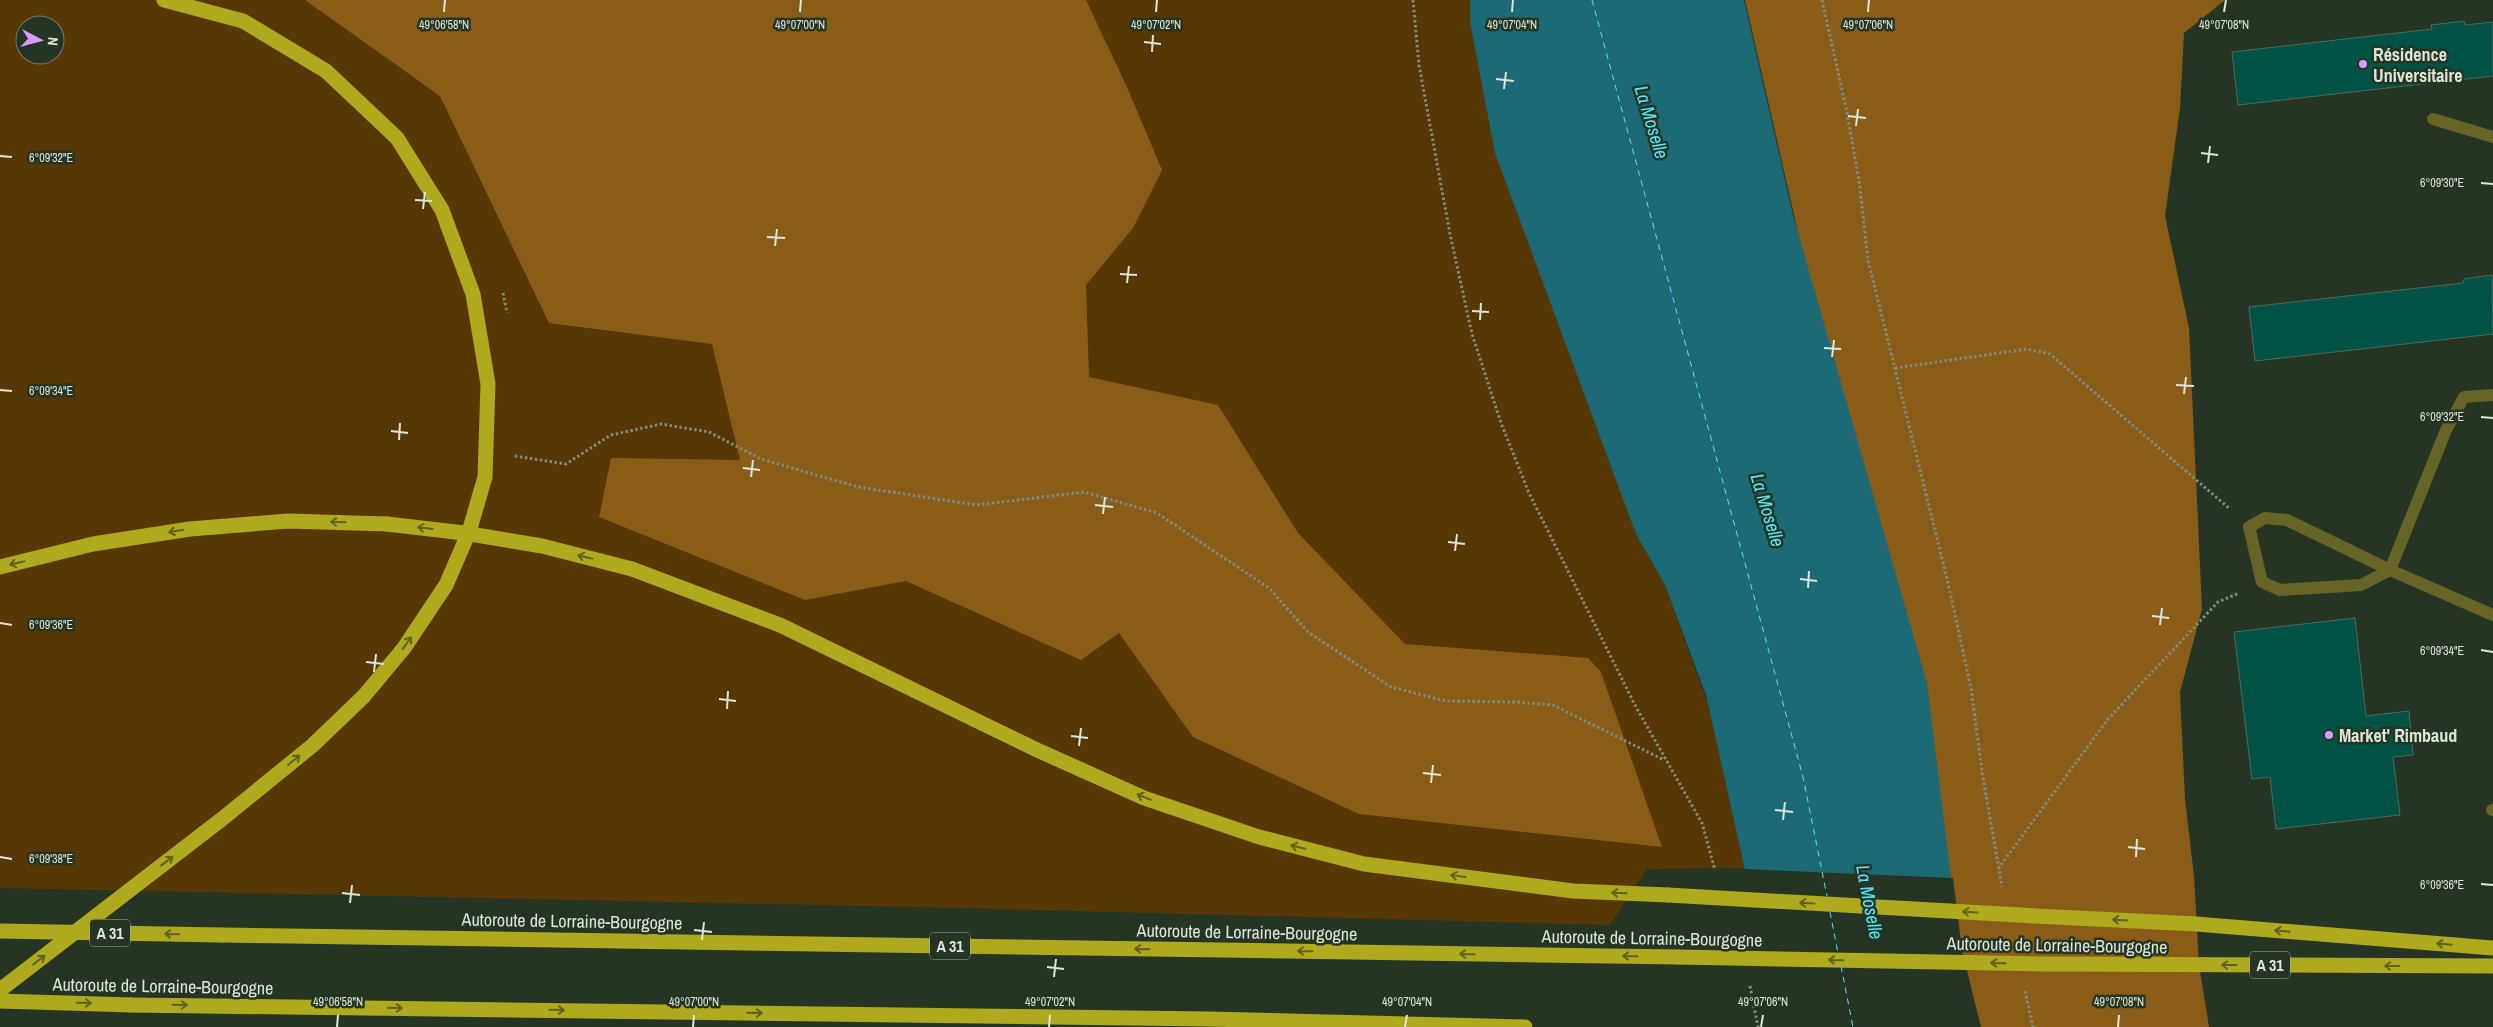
<svg xmlns="http://www.w3.org/2000/svg" width="2493" height="1027" font-family="'Archivo Narrow',sans-serif">
	<rect width="100%" height="100%" fill="#263523"/>
	<path fill="#573703" fill-rule="evenodd" d="M 0,0 L 1470,0 L 1470,22 L 1636,534 L 1665,585 L 1708,704 L 1746,868 L 1647,869 L 1610,925 L 962,908 L 0,888 ZM 25,25 L 55,25 L 55,55 L 25,55 Z"/>
	<g fill="#895d18">
		<path d="M 305,0 L 1086,0 L 1127,87 L 1162,170 L 1133,228 L 1086,285 L 1089,377 L 1218,405 L 1298,533 L 1405,644 L 1588,658 L 1601,672 L 1662,847 L 1359,814 L 1193,737 L 1119,633 L 1081,660 L 906,581 L 805,600 L 599,517 L 611,458 L 740,460 L 712,344 L 549,323 L 440,96 Z"/>
		<path d="M 1745,0 L 2225,0 L 2184,33 L 2180,108 L 2165,216 L 2189,328 L 2202,609 L 2180,692 L 2185,799 L 2194,876 L 2199,965 L 2209,1027 L 1979,1027 Z"/>
	</g>
	<path fill="#1c6a75" d="M 1470,0 L 1744,0 L 1793,215 L 1927,683 L 1960,950 L 1769,978 L 1706,695 L 1665,585 L 1636,534 L 1495,153 L 1470,22 Z"/>
	<path fill="#263523" d="M 1744,869 L 1953,878 L 1962,950 L 1981,1027 L 1781,1027 L 1767,978 Z"/>
	<g fill="none" stroke-linecap="round" stroke-linejoin="round">
		<g stroke="#57e5fa" stroke-width="1" stroke-dasharray="6 5" stroke-linecap="butt">
			<path d="M 1592,0 L 1803,777 L 1827,896"/>
			<path d="M 1830,912 L 1838,953"/>
			<path d="M 1841,966 L 1853,1027"/>
		</g>
	</g>
	<g fill="#005344" stroke="#4c6a61">
		<path d="M 2464,21 L 2465,25 L 2493,22 L 2493,76 L 2238,105 L 2232,52 L 2432,29 L 2431,25 Z"/>
		<path d="M 2492,275 L 2493,334 L 2255,361 L 2249,307 L 2463,283 L 2464,279 Z"/>
		<path d="M 2355,618 L 2366,716 L 2409,711 L 2413,755 L 2393,757 L 2400,815 L 2276,829 L 2270,777 L 2252,779 L 2234,632 Z"/>
	</g>
	<g fill="none" stroke-linecap="round" stroke-linejoin="round">
		<g stroke="#808d7e" stroke-width="3" stroke-dasharray="2.5 2.5" stroke-linecap="butt">
			<path d="M 1413,0 L 1419,65 L 1450,234 L 1472,334 L 1501,423 L 1529,493 L 1636,707 L 1702,823 L 1715,870"/>
			<path d="M 1822,0 L 1846,108 L 1859,180 L 1868,260 L 1948,583 L 1971,688 L 1983,778 L 2002,887"/>
			<path d="M 503,293 L 507,313"/>
			<path d="M 1895,368 L 2027,349 L 2050,354 L 2230,509"/>
			<path d="M 515,456 L 566,464 L 611,435 L 661,424 L 709,432 L 761,459 L 858,487 L 977,505 L 1084,492 L 1157,513 L 1269,588 L 1308,632 L 1391,687 L 1446,701 L 1516,702 L 1553,705 L 1664,760"/>
			<path d="M 1998,869 L 2108,719 L 2218,602 L 2239,593"/>
			<path d="M 1750,986 L 1758,1027"/>
			<path d="M 2025,991 L 2033,1027"/>
		</g>
		<g stroke="#676427" stroke-width="12">
			<path d="M 2433,119 L 2493,137"/>
			<path d="M 2493,395 L 2464,397 L 2446,430 L 2390,570 L 2361,585 L 2280,590 L 2262,582 L 2249,527 L 2265,518 L 2287,520 L 2390,570 L 2493,615"/>
			<path d="M 2492,810 L 2493,810"/>
		</g>
		<g stroke="#afa91d" stroke-width="15">
			<path d="M 0,567 L 93,544 L 190,529 L 288,521 L 387,524"/>
			<path d="M 632,569 L 780,625 L 1035,749 L 1144,798 L 1259,837 L 1364,864 L 1573,891 L 1668,895"/>
			<path d="M 2036,916 L 2196,924 L 2493,948"/>
			<path d="M 221,935 L 1678,957"/>
			<path d="M 2047,964 L 2493,966"/>
			<path d="M 0,990 L 222,819 L 313,745 L 364,696 L 404,648 L 446,585 L 469,532 L 485,477 L 488,384 L 473,294 L 442,210 L 397,138 L 326,71 L 243,21 L 164,0"/>
			<path d="M 131,1005 L 1208,1019 L 1525,1027"/>
		</g>
		<g stroke="#afa91d" stroke-width="15">
			<path d="M 387,524 L 464,533 L 542,546 L 632,569"/>
			<path d="M 1668,895 L 2036,916"/>
			<path d="M 0,931 L 221,935"/>
			<path d="M 1678,957 L 2047,964"/>
			<path d="M 0,1001 L 131,1005"/>
		</g>
	</g>
	<defs><path id="oneway-shaft" d="M-6 0H5M1.5-3L5.5 0L1.5 3" fill="none" stroke-width="1.6" stroke-linecap="round" stroke-linejoin="round" transform="scale(1.25)"/></defs>
	<g stroke="#5d6321">
		<use href="#oneway-shaft" transform="translate(338 522) rotate(-178)"/>
		<use href="#oneway-shaft" transform="translate(425 528) rotate(-173)"/>
		<use href="#oneway-shaft" transform="translate(176 531) rotate(171)"/>
		<use href="#oneway-shaft" transform="translate(585 557) rotate(-166)"/>
		<use href="#oneway-shaft" transform="translate(17 563) rotate(166)"/>
		<use href="#oneway-shaft" transform="translate(407 643) rotate(-55)"/>
		<use href="#oneway-shaft" transform="translate(294 760) rotate(-40)"/>
		<use href="#oneway-shaft" transform="translate(1144 797) rotate(-158)"/>
		<use href="#oneway-shaft" transform="translate(1298 847) rotate(-166)"/>
		<use href="#oneway-shaft" transform="translate(167 861) rotate(-38)"/>
		<use href="#oneway-shaft" transform="translate(1458 876) rotate(-172)"/>
		<use href="#oneway-shaft" transform="translate(1619 893) rotate(-178)"/>
		<use href="#oneway-shaft" transform="translate(1807 903) rotate(-177)"/>
		<use href="#oneway-shaft" transform="translate(1970 912) rotate(-177)"/>
		<use href="#oneway-shaft" transform="translate(2120 920) rotate(-177)"/>
		<use href="#oneway-shaft" transform="translate(2282 931) rotate(-175)"/>
		<use href="#oneway-shaft" transform="translate(172 934) rotate(-179)"/>
		<use href="#oneway-shaft" transform="translate(2444 944) rotate(-175)"/>
		<use href="#oneway-shaft" transform="translate(1142 949) rotate(-179)"/>
		<use href="#oneway-shaft" transform="translate(1305 951) rotate(-179)"/>
		<use href="#oneway-shaft" transform="translate(1467 954) rotate(-179)"/>
		<use href="#oneway-shaft" transform="translate(1630 956) rotate(-179)"/>
		<use href="#oneway-shaft" transform="translate(39 960) rotate(-38)"/>
		<use href="#oneway-shaft" transform="translate(1836 960) rotate(-179)"/>
		<use href="#oneway-shaft" transform="translate(1998 963) rotate(-179)"/>
		<use href="#oneway-shaft" transform="translate(2229 965) rotate(-180)"/>
		<use href="#oneway-shaft" transform="translate(2392 966) rotate(-180)"/>
		<use href="#oneway-shaft" transform="translate(84 1003) rotate(1)"/>
		<use href="#oneway-shaft" transform="translate(180 1005) rotate(1)"/>
		<use href="#oneway-shaft" transform="translate(395 1008) rotate(1)"/>
		<use href="#oneway-shaft" transform="translate(557 1010) rotate(1)"/>
		<use href="#oneway-shaft" transform="translate(755 1013) rotate(1)"/>
	</g>
	<path fill="none" stroke="#dce6db" stroke-width="2" d="M 444,12 L 445,0M 800,12 L 801,0M 1156,12 L 1157,0M 1512,12 L 1513,0M 1868,12 L 1869,0M 2224,12 L 2226,0M 1144,42 L 1161,44M 1152,52 L 1153,35M 1496,79 L 1514,81M 1504,89 L 1506,72M 1848,116 L 1866,118M 1856,126 L 1858,109M 2201,153 L 2218,155M 0,156 L 12,157M 2208,163 L 2210,146M 2481,183 L 2493,184M 415,200 L 432,201M 423,209 L 425,192M 767,237 L 785,238M 775,246 L 777,229M 1120,274 L 1137,275M 1127,283 L 1129,266M 1472,311 L 1489,312M 1480,320 L 1481,303M 1824,348 L 1841,349M 1832,357 L 1834,340M 2176,385 L 2194,386M 0,390 L 12,391M 2184,394 L 2186,377M 2481,417 L 2493,418M 391,431 L 408,433M 399,440 L 400,423M 743,468 L 760,470M 751,477 L 753,460M 1095,505 L 1113,507M 1103,514 L 1105,497M 1448,542 L 1465,544M 1455,551 L 1457,534M 1800,579 L 1817,581M 1808,588 L 1809,571M 2152,616 L 2169,618M 0,623 L 12,625M 2160,625 L 2162,608M 2481,650 L 2493,652M 366,662 L 384,664M 374,672 L 376,654M 719,699 L 736,701M 727,709 L 728,691M 1071,736 L 1088,738M 1079,746 L 1081,728M 1423,773 L 1441,775M 1431,783 L 1433,765M 1775,810 L 1793,812M 1783,820 L 1785,802M 2128,847 L 2145,849M 0,857 L 12,859M 2136,857 L 2137,839M 2481,884 L 2493,885M 342,893 L 360,895M 350,903 L 352,885M 694,930 L 712,932M 702,940 L 704,922M 1047,967 L 1064,969M 1054,977 L 1056,959M 337,1027 L 338,1015M 693,1027 L 694,1015M 1049,1027 L 1050,1015M 1405,1027 L 1407,1015M 1761,1027 L 1763,1015M 2118,1027 L 2119,1015"/>
	<g fill="#d49cfb" stroke="#263523" stroke-width="2">
		<circle cx="2363" cy="64" r="5"/>
		<circle cx="2329" cy="735" r="5"/>
	</g>
	<g text-anchor="middle" dominant-baseline="central" stroke-width="5" stroke-linejoin="round" paint-order="stroke">
		<g fill="#263523" stroke="#a5b1a4" stroke-width="1">
			<rect x="90" y="919.5" width="40" height="27" rx="4"/>
			<rect x="930" y="932.5" width="40" height="27" rx="4"/>
			<rect x="2250" y="951.5" width="40" height="27" rx="4"/>
		</g>
		<g font-size="16" font-weight="bold" fill="#dce6db">
			<text x="110" y="933">A 31</text>
			<text x="950" y="946">A 31</text>
			<text x="2270" y="965">A 31</text>
		</g>
		<g font-size="18" font-weight="bold" fill="#dce6db" stroke="#263523" text-anchor="start">
			<text x="2373" y="54">Résidence<tspan x="2373" dy="21">Universitaire</tspan></text>
			<text x="2339" y="735">Market' Rimbaud</text>
		</g>
		<g font-size="18" fill="#dce6db" stroke="#263523">
			<text transform="translate(572 921) rotate(1)">Autoroute de Lorraine-Bourgogne</text>
			<text transform="translate(1247 932) rotate(1)">Autoroute de Lorraine-Bourgogne</text>
			<text transform="translate(1652 938) rotate(1)">Autoroute de Lorraine-Bourgogne</text>
			<text transform="translate(2057 945) rotate(1)">Autoroute de Lorraine-Bourgogne</text>
			<text transform="translate(163 986) rotate(1)">Autoroute de Lorraine-Bourgogne</text>
		</g>
		<g font-size="19" font-style="italic" fill="#57e5fa" stroke="#263523">
			<text transform="translate(1652 122) rotate(73)">La Moselle</text>
			<text transform="translate(1768 510) rotate(73)">La Moselle</text>
			<text transform="translate(1870 902) rotate(79)">La Moselle</text>
		</g>
	</g>
	<g font-size="12" text-anchor="middle" fill="#dce6db" stroke="#263523" stroke-width="5" stroke-linejoin="round" paint-order="stroke">
		<text x="444" y="29">49°06'58"N</text>
		<text x="800" y="29">49°07'00"N</text>
		<text x="1156" y="29">49°07'02"N</text>
		<text x="1512" y="29">49°07'04"N</text>
		<text x="1868" y="29">49°07'06"N</text>
		<text x="2224" y="29">49°07'08"N</text>
		<text x="51" y="162">6°09'32"E</text>
		<text x="2442" y="187">6°09'30"E</text>
		<text x="51" y="395">6°09'34"E</text>
		<text x="2442" y="421">6°09'32"E</text>
		<text x="51" y="629">6°09'36"E</text>
		<text x="2442" y="655">6°09'34"E</text>
		<text x="51" y="863">6°09'38"E</text>
		<text x="2442" y="889">6°09'36"E</text>
		<text x="338" y="1006">49°06'58"N</text>
		<text x="694" y="1006">49°07'00"N</text>
		<text x="1050" y="1006">49°07'02"N</text>
		<text x="1407" y="1006">49°07'04"N</text>
		<text x="1763" y="1006">49°07'06"N</text>
		<text x="2119" y="1006">49°07'08"N</text>
	</g>
	<g transform="translate(40 40) rotate(96)"><circle r="24" fill="#263523" stroke="#6f7c6d"/>
	<path d="M0-4L9 19L0 12L-9 19Z" fill="#d49cfb"/>
	<text y="-8" font-size="14" font-weight="bold" text-anchor="middle" fill="#dce6db">N</text>
	</g>
</svg>
